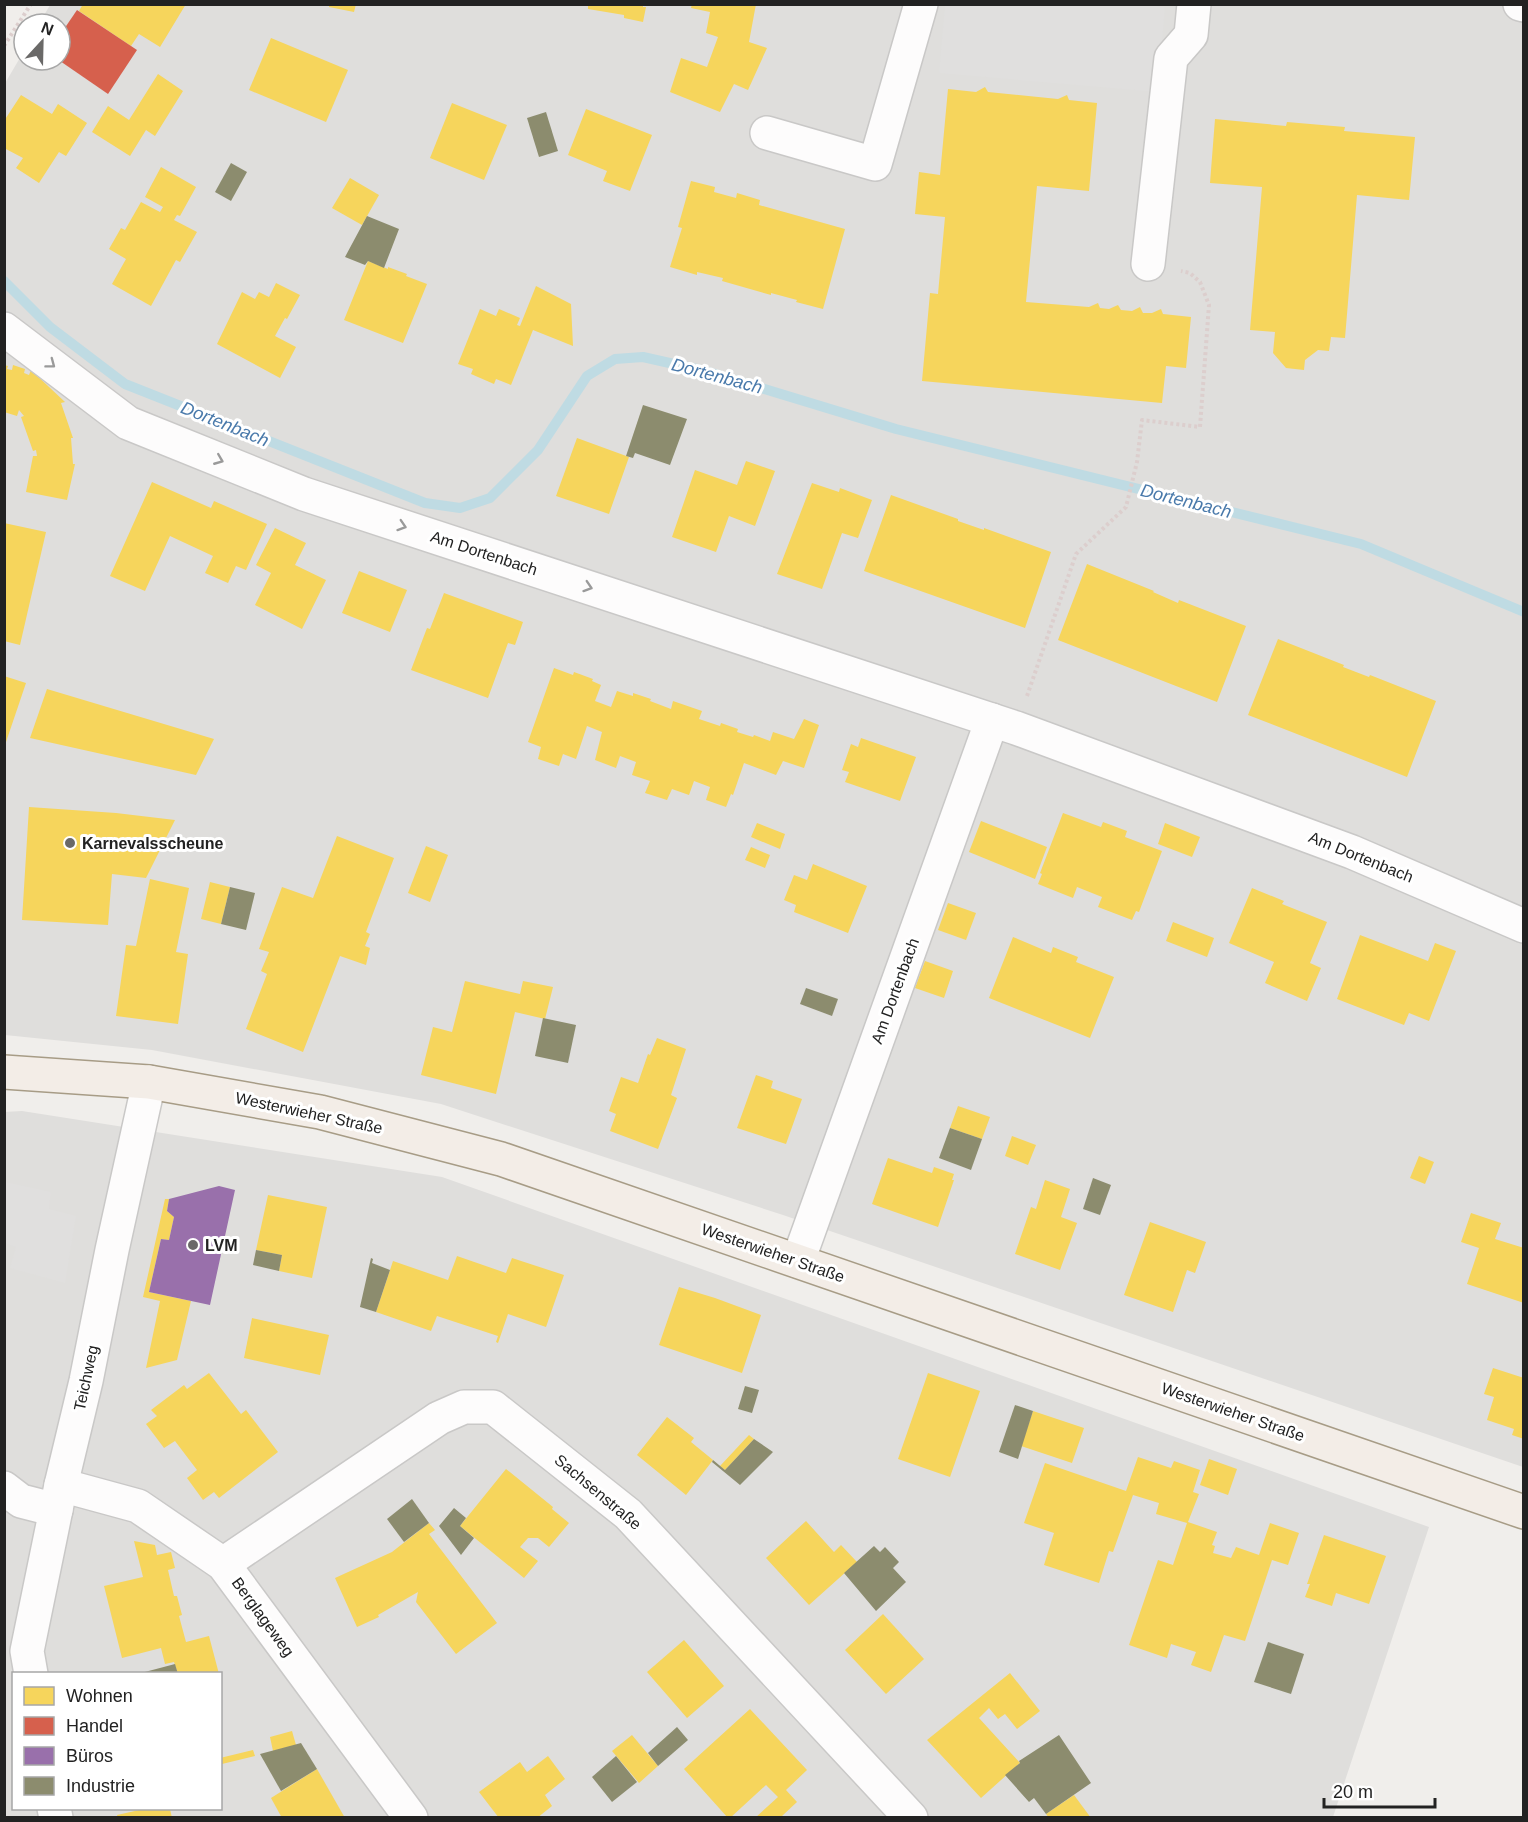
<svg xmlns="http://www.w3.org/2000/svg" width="1528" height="1822" font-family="Arial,sans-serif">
	<rect width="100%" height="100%" fill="#f0eeeb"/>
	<g fill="#dfdedc" fill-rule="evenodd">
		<path d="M 50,5 L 1523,5 L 1523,1467 L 783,1215 L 441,1104 L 152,1050 L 5,1035 L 4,85 L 24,51 L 24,60 L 60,60 L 60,24 L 39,24 Z"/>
		<path d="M 22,1111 L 442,1177 L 1429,1527 L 1333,1817 L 5,1817 L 4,1112 ZM 14,1674 L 220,1674 L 220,1808 L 14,1808 Z"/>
	</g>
	<g fill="#e0dfde">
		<path d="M 1131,4 L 1165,7 L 1158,92 L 939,73 L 945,5 Z"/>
		<path d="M 5,1182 L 51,1192 L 49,1209 L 76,1216 L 65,1283 L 10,1268 L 16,1247 L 5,1243 Z"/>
	</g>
	<g fill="#f6d55c">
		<path d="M 83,4 L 186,4 L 160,47 L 139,34 L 131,46 L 79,11 Z"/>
		<path d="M 329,4 L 356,4 L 354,12 L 329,7 Z"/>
		<path d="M 588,4 L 643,4 L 643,7 L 646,7 L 643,22 L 624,18 L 624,15 L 588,9 Z"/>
		<path d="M 692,4 L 756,4 L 749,42 L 767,48 L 748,90 L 734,84 L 720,112 L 670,92 L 681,58 L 707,67 L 718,37 L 706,33 L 710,12 L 691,8 Z"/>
		<path d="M 271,38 L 348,70 L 326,122 L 249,90 Z"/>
		<path d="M 158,74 L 183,91 L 155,136 L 146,130 L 130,156 L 92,132 L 108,106 L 129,120 Z"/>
		<path d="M 985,87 L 988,92 L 1058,99 L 1067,95 L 1069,100 L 1097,103 L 1089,191 L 1037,186 L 1026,302 L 1089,307 L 1098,303 L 1100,308 L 1109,309 L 1118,305 L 1121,310 L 1132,311 L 1140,307 L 1143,313 L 1152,313 L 1161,309 L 1163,314 L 1191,317 L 1186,368 L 1166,366 L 1162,403 L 922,381 L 930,293 L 938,294 L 945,217 L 915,214 L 919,172 L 940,175 L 948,89 L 976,92 Z"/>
		<path d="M 21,95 L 52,114 L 58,104 L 87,123 L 66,156 L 59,152 L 39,183 L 16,168 L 23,158 L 4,148 L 4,121 Z"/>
		<path d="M 452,103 L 507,125 L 484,180 L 430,158 Z"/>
		<path d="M 586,109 L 652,135 L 630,191 L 603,181 L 607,171 L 568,155 Z"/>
		<path d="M 1215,119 L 1286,126 L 1287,122 L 1345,127 L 1344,131 L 1415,137 L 1409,200 L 1357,195 L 1345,338 L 1331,337 L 1329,351 L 1318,350 L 1305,360 L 1304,370 L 1286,368 L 1273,353 L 1275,332 L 1250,330 L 1262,187 L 1210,183 Z"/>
		<path d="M 161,167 L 196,187 L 180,216 L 177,215 L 174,220 L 197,232 L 180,262 L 176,260 L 151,306 L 112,284 L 126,259 L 109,249 L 121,228 L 125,230 L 141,202 L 160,212 L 163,207 L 145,197 Z"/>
		<path d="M 350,178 L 379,195 L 362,225 L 332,208 Z"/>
		<path d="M 691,181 L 715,187 L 714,192 L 736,198 L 737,193 L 760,200 L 759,205 L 845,229 L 823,309 L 796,302 L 797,300 L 771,293 L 771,295 L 722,281 L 723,278 L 697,272 L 697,275 L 670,267 L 682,228 L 678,227 Z"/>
		<path d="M 368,261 L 388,269 L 388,267 L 407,274 L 406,276 L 427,284 L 403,343 L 344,320 Z"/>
		<path d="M 276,283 L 300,295 L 287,319 L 285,318 L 275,336 L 296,347 L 280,378 L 217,344 L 242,292 L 255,299 L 259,292 L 269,297 Z"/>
		<path d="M 536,286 L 571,304 L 573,346 L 533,330 L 511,385 L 496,379 L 494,384 L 471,374 L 473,369 L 458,364 L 480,309 L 496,316 L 499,309 L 520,318 L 517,325 L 520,326 Z"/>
		<path d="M 4,365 L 8,366 L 7,369 L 12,370 L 13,365 L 25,369 L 24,373 L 29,375 L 31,370 L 65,402 L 61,403 L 73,438 L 71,438 L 73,464 L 75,464 L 67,500 L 26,492 L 33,456 L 37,456 L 36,450 L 33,451 L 21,417 L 24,416 L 19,410 L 17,416 L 4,412 Z"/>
		<path d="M 577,438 L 629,457 L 609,514 L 556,496 Z"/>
		<path d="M 746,461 L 775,471 L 755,526 L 729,516 L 716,552 L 672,537 L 695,470 L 737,485 Z"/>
		<path d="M 152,482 L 211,508 L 214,501 L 267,524 L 246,570 L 236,566 L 228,583 L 205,573 L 213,556 L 170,536 L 145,591 L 110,576 Z"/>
		<path d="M 812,483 L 839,492 L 840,488 L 872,500 L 858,538 L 842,533 L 822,589 L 777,574 Z"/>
		<path d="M 891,495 L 958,519 L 958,521 L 984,530 L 984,528 L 1051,552 L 1025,628 L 864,571 Z"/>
		<path d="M 4,523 L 46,532 L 20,645 L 4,641 Z"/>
		<path d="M 275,528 L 306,543 L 295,565 L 326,580 L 302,629 L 255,605 L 271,573 L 256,565 Z"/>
		<path d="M 1087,564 L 1154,591 L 1153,592 L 1178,603 L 1179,600 L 1246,626 L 1217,702 L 1058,640 Z"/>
		<path d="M 359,571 L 407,590 L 390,632 L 342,613 Z"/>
		<path d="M 444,593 L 523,622 L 515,645 L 508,643 L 488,698 L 411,670 L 427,628 L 430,629 Z"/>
		<path d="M 1278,639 L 1344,665 L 1343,667 L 1369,677 L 1370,675 L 1436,701 L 1407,777 L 1248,715 Z"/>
		<path d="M 554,668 L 573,675 L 574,672 L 593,679 L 592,681 L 601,685 L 595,701 L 611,707 L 617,691 L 633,696 L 633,693 L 651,699 L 650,701 L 671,709 L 673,701 L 702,711 L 699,719 L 720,726 L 721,723 L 738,729 L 737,732 L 753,737 L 754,735 L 770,741 L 773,732 L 794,739 L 804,719 L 819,725 L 804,768 L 783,761 L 776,775 L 744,763 L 733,795 L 731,794 L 726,807 L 706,800 L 710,787 L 694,781 L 689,795 L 672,789 L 667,800 L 645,793 L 650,781 L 632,775 L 636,762 L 620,756 L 616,768 L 595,760 L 602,732 L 587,726 L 576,759 L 563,754 L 559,766 L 538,759 L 541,747 L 528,742 Z"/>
		<path d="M 4,676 L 26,683 L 5,745 L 4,745 Z"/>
		<path d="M 47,689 L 214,739 L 196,775 L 30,738 Z"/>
		<path d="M 861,738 L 916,757 L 900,801 L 845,782 L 849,772 L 842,770 L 851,744 L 858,747 Z"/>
		<path d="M 29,807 L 116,813 L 175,820 L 146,878 L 112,874 L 108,925 L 22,920 Z"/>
		<path d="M 1063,813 L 1101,827 L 1103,822 L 1127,831 L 1125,837 L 1162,851 L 1139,912 L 1136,911 L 1132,920 L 1098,907 L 1102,897 L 1077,887 L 1073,898 L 1038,884 L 1042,874 L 1040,873 Z"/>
		<path d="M 981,821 L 1047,847 L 1035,879 L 969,852 Z"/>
		<path d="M 757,823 L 785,834 L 780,849 L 751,837 Z"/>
		<path d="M 1165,823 L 1200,837 L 1192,857 L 1158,844 Z"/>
		<path d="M 337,836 L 394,858 L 366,932 L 370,934 L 365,946 L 370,948 L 366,965 L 340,956 L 303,1052 L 246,1029 L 267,974 L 261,971 L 269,952 L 259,949 L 282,887 L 313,898 Z"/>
		<path d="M 426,846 L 448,855 L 430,902 L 408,893 Z"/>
		<path d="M 751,847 L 770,855 L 765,868 L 745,860 Z"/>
		<path d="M 813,864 L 867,886 L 848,933 L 794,912 L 796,905 L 784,900 L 794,875 L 807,880 Z"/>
		<path d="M 150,879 L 189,888 L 176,952 L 188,954 L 178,1024 L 116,1016 L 126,945 L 136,946 Z"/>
		<path d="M 210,882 L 230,887 L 221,924 L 201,919 Z"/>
		<path d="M 1252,888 L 1284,901 L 1282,904 L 1327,922 L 1310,963 L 1321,968 L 1307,1001 L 1265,983 L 1274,962 L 1229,943 Z"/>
		<path d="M 948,903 L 976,913 L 966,940 L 938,930 Z"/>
		<path d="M 1173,922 L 1214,938 L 1207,957 L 1166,941 Z"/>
		<path d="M 1360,935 L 1428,961 L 1435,943 L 1456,951 L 1429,1021 L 1409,1013 L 1404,1025 L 1337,999 Z"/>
		<path d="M 1013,937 L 1051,953 L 1053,947 L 1078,957 L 1076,962 L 1114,977 L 1090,1038 L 989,998 Z"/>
		<path d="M 925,961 L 953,971 L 944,998 L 915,988 Z"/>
		<path d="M 465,981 L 520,994 L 523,981 L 553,987 L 545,1019 L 515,1012 L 496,1094 L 421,1075 L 433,1027 L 452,1032 Z"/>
		<path d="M 657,1038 L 686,1049 L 671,1095 L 677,1098 L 658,1149 L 610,1131 L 616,1114 L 609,1111 L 621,1077 L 638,1083 L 648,1054 L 650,1055 Z"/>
		<path d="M 756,1075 L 773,1081 L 771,1088 L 802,1099 L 786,1144 L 737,1128 Z"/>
		<path d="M 958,1106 L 990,1117 L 982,1139 L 950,1128 Z"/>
		<path d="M 1012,1136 L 1036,1145 L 1028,1165 L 1005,1156 Z"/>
		<path d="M 1419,1156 L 1434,1162 L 1425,1184 L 1410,1178 Z"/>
		<path d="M 888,1158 L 932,1173 L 934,1167 L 954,1174 L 952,1180 L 954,1180 L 938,1227 L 872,1204 Z"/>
		<path d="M 1045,1180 L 1070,1189 L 1061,1217 L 1077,1223 L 1060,1270 L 1015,1254 L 1031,1207 L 1036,1209 Z"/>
		<path d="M 268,1195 L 327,1207 L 312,1278 L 279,1271 L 282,1255 L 256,1250 Z"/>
		<path d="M 165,1199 L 169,1199 L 167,1211 L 174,1217 L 169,1240 L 161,1239 L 149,1292 L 191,1301 L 177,1360 L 146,1368 L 160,1301 L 143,1297 Z"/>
		<path d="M 1471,1213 L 1501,1223 L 1495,1239 L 1524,1248 L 1524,1303 L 1467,1284 L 1479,1248 L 1461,1242 Z"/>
		<path d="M 1150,1222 L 1206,1242 L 1195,1273 L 1187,1270 L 1173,1312 L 1124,1295 Z"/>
		<path d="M 457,1256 L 506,1273 L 512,1258 L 564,1275 L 546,1327 L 508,1314 L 498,1343 L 496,1342 L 498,1336 L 437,1316 L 431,1331 L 376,1312 L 393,1261 L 448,1280 Z"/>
		<path d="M 679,1287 L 715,1298 L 761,1315 L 742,1373 L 659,1345 Z"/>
		<path d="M 252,1318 L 329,1335 L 320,1375 L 244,1358 Z"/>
		<path d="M 1493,1368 L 1524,1378 L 1524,1439 L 1512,1435 L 1514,1429 L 1487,1420 L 1494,1397 L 1484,1394 Z"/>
		<path d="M 209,1373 L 241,1414 L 246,1410 L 278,1452 L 219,1498 L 214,1492 L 203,1500 L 187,1478 L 197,1470 L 175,1441 L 164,1448 L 146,1424 L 157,1416 L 151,1410 L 184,1385 L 187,1389 Z"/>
		<path d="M 928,1373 L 980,1391 L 950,1477 L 898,1459 Z"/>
		<path d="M 1033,1411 L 1084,1428 L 1072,1463 L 1021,1446 Z"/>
		<path d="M 667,1417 L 694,1438 L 691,1442 L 713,1460 L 686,1495 L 637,1455 Z"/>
		<path d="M 749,1435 L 754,1439 L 725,1470 L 720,1466 Z"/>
		<path d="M 1138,1457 L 1171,1468 L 1174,1461 L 1200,1470 L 1193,1492 L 1199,1494 L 1188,1522 L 1217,1532 L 1212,1545 L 1215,1546 L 1213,1553 L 1231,1558 L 1236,1547 L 1259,1555 L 1270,1523 L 1299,1533 L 1288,1565 L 1272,1560 L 1245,1641 L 1224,1635 L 1211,1672 L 1191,1665 L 1196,1652 L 1171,1644 L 1167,1658 L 1129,1645 L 1158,1560 L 1173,1565 L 1187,1523 L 1156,1514 L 1159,1503 L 1133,1495 L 1113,1552 L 1109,1551 L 1099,1583 L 1044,1565 L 1054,1533 L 1024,1523 L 1045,1463 L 1126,1491 Z"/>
		<path d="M 1209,1459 L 1237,1469 L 1228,1495 L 1200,1485 Z"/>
		<path d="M 506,1469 L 553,1507 L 552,1509 L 569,1523 L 549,1547 L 538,1538 L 528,1538 L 520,1547 L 538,1561 L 524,1578 L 460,1526 Z"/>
		<path d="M 806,1521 L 834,1552 L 841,1545 L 857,1562 L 809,1605 L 766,1558 Z"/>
		<path d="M 429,1523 L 435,1530 L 429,1534 L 497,1623 L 456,1654 L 416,1602 L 418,1592 L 378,1615 L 379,1617 L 357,1627 L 335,1578 L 392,1552 Z"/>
		<path d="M 1324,1535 L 1386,1556 L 1369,1604 L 1336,1593 L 1332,1606 L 1305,1597 L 1310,1584 L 1307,1584 Z"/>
		<path d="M 134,1541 L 155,1545 L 157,1555 L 171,1552 L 175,1568 L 168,1570 L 174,1596 L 177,1596 L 182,1615 L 179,1616 L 186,1642 L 209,1636 L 219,1674 L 178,1674 L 174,1662 L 165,1664 L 161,1648 L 122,1658 L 104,1586 L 143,1577 Z"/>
		<path d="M 883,1614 L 924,1659 L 886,1694 L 845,1650 Z"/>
		<path d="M 684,1640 L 724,1686 L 687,1718 L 647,1672 Z"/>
		<path d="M 1010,1673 L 1040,1711 L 1017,1729 L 1005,1714 L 998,1719 L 989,1708 L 979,1718 L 1020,1763 L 981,1798 L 927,1740 Z"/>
		<path d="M 750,1709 L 807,1770 L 786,1790 L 797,1802 L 782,1816 L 783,1818 L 755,1818 L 778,1797 L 766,1785 L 730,1818 L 728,1818 L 684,1769 Z"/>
		<path d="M 292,1731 L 296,1745 L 273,1751 L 270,1737 Z"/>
		<path d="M 632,1735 L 658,1766 L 639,1783 L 612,1751 Z"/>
		<path d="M 253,1750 L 255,1756 L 222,1764 L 220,1758 Z"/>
		<path d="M 548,1756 L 565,1779 L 545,1795 L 552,1806 L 537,1818 L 499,1818 L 479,1792 L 520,1762 L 527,1772 Z"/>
		<path d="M 317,1769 L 345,1818 L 282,1818 L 271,1798 Z"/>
		<path d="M 1074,1795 L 1091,1818 L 1049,1818 L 1046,1814 Z"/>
		<path d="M 144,1809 L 170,1809 L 172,1818 L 118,1818 L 117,1815 Z"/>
	</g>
	<path fill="#d6604d" d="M 77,10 L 137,50 L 108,94 L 60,61 L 60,35 Z"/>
	<path fill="#9970ab" d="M 219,1186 L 235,1190 L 210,1305 L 149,1292 L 161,1239 L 169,1240 L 174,1217 L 167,1211 L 169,1199 Z"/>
	<g fill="#8c8c6e">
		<path d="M 546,112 L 558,151 L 539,157 L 527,118 Z"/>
		<path d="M 231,163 L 247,172 L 231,201 L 215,192 Z"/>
		<path d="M 367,216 L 399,229 L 384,268 L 368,261 L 365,265 L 345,257 Z"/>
		<path d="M 643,405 L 687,419 L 670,465 L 635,453 L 633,458 L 626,456 Z"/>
		<path d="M 230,887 L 255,893 L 246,930 L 221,924 Z"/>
		<path d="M 806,988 L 838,999 L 832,1016 L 800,1004 Z"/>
		<path d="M 543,1018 L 576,1025 L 568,1063 L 535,1056 Z"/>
		<path d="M 950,1128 L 982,1139 L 971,1170 L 939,1158 Z"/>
		<path d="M 1093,1178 L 1111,1185 L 1100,1215 L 1083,1209 Z"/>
		<path d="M 256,1250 L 282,1255 L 279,1271 L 253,1265 Z"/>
		<path d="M 371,1258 L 373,1259 L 372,1263 L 390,1270 L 376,1312 L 360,1307 Z"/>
		<path d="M 745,1386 L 759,1390 L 752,1413 L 738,1409 Z"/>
		<path d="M 1015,1405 L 1033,1411 L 1018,1459 L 999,1452 Z"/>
		<path d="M 754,1439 L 773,1452 L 740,1485 L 712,1462 L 713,1460 L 725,1470 Z"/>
		<path d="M 412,1499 L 429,1523 L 404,1542 L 387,1519 Z"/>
		<path d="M 454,1508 L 466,1518 L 460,1526 L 474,1538 L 461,1555 L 439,1526 Z"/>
		<path d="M 874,1546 L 880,1552 L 885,1547 L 899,1562 L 893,1568 L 906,1582 L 876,1611 L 844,1573 Z"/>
		<path d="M 1268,1642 L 1304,1654 L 1291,1694 L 1254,1682 Z"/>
		<path d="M 175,1664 L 178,1674 L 141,1674 L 141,1673 Z"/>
		<path d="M 677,1727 L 688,1740 L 658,1766 L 648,1753 Z"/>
		<path d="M 1059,1735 L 1091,1783 L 1046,1814 L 1034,1798 L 1029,1802 L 1005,1775 L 1020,1763 L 1019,1761 Z"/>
		<path d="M 301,1743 L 317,1769 L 281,1791 L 260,1754 Z"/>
		<path d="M 616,1756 L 637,1782 L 612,1802 L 592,1777 Z"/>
	</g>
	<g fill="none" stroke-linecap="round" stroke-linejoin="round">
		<path stroke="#bfdbe3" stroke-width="10" d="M 4,281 L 50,327 L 125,384 L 425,503 L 460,508 L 490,498 L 538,450 L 587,376 L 615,359 L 643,357 L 705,371 L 896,429 L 1361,544 L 1524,612"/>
		<g stroke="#c9c8c7" stroke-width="36">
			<g id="minor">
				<path d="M 1520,4 L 1524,5"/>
				<path d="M 767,133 L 875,164 L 921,4"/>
				<path d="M 1148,264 L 1171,58 L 1191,35 L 1194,4"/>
				<path d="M 4,329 L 128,423 L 304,494 L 1016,728 L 1352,852 L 1524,926"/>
				<path d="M 798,1261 L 992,720"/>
				<path d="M 61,1485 L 138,1506 L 223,1564 L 411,1818"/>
				<path d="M 4,1488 L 21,1501 L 56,1510"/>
				<path d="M 223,1564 L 439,1418 L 464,1407 L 493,1407 L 628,1514 L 911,1818"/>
				<path d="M 31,1674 L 27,1651 L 61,1485 L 86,1381 L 112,1250 L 149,1082"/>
				<path d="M 54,1808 L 56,1818"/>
			</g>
		</g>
		<g stroke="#a79c86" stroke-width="36">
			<path id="major" d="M 4,1072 L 149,1082 L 320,1112 L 501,1159 L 1524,1512"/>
		</g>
		<g stroke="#dccecd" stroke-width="4" stroke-dasharray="3 3" stroke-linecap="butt">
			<path d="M 4,46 L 31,4"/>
			<path d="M 1027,696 L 1076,554 L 1126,507 L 1137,462 L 1142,420 L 1200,427 L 1209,305 L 1200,282 L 1190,273 L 1181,271"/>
		</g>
		<use href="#minor" stroke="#fdfcfc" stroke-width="33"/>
		<use href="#major" stroke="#f3ede7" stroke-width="33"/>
	</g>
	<defs><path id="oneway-chevron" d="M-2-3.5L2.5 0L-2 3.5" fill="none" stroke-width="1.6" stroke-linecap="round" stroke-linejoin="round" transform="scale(1.5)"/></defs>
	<g stroke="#9a9a9a">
		<use href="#oneway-chevron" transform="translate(51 364) rotate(37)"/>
		<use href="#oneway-chevron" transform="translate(219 460) rotate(22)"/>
		<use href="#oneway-chevron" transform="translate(402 526) rotate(18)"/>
		<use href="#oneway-chevron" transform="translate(588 587) rotate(18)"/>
	</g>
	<g fill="#6a6968" stroke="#fff" stroke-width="2">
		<circle cx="70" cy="843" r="6"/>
		<circle cx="193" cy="1245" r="6"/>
	</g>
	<g text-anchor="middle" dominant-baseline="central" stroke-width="6" stroke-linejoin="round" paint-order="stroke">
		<g font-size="16" fill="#222" stroke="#fff">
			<text transform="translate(484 553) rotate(18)">Am Dortenbach</text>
			<text transform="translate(1361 857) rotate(22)">Am Dortenbach</text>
			<text transform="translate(895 991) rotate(-70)">Am Dortenbach</text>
			<text transform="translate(309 1113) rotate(12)">Westerwieher Straße</text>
			<text transform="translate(773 1253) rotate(19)">Westerwieher Straße</text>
			<text transform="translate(86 1378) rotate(-78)">Teichweg</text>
			<text transform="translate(1233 1412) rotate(19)">Westerwieher Straße</text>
			<text transform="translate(598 1492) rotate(40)">Sachsenstraße</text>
			<text transform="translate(263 1617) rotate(54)">Berglageweg</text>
		</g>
		<g font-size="16" font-weight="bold" fill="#222" stroke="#fff" text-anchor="start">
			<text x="82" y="843">Karnevalsscheune</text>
			<text x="205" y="1245">LVM</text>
		</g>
		<g font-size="18" font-style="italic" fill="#4a7aab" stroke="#fff">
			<text transform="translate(717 376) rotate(15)">Dortenbach</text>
			<text transform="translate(225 424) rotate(22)">Dortenbach</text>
			<text transform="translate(1186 501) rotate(14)">Dortenbach</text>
		</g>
	</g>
	<rect width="1528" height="1822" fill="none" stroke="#222222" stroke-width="12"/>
	<rect x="12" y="1672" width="210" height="138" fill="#ffffff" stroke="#a7a7a7" stroke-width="1.5"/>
	<rect x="24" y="1687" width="30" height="18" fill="#f6d55c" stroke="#a7a7a7" stroke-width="1.5"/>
	<text x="66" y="1702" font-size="18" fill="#222222">Wohnen</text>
	<rect x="24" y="1717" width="30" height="18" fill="#d6604d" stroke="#a7a7a7" stroke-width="1.5"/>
	<text x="66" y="1732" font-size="18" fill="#222222">Handel</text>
	<rect x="24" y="1747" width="30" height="18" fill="#9970ab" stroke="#a7a7a7" stroke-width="1.5"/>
	<text x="66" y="1762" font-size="18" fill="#222222">Büros</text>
	<rect x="24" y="1777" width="30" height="18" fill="#8c8c6e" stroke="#a7a7a7" stroke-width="1.5"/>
	<text x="66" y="1792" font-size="18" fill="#222222">Industrie</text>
	<g transform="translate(42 42) rotate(22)"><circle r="28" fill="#ffffff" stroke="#a7a7a7" stroke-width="1.5"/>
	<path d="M0-4.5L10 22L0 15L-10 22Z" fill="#6a6968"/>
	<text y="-9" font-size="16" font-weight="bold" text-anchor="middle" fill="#222222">N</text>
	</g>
	<path d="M1324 1798v9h111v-9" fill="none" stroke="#222222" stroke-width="3"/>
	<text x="1333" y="1798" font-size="18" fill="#222222" stroke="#ffffff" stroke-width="4.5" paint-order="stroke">20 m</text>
</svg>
